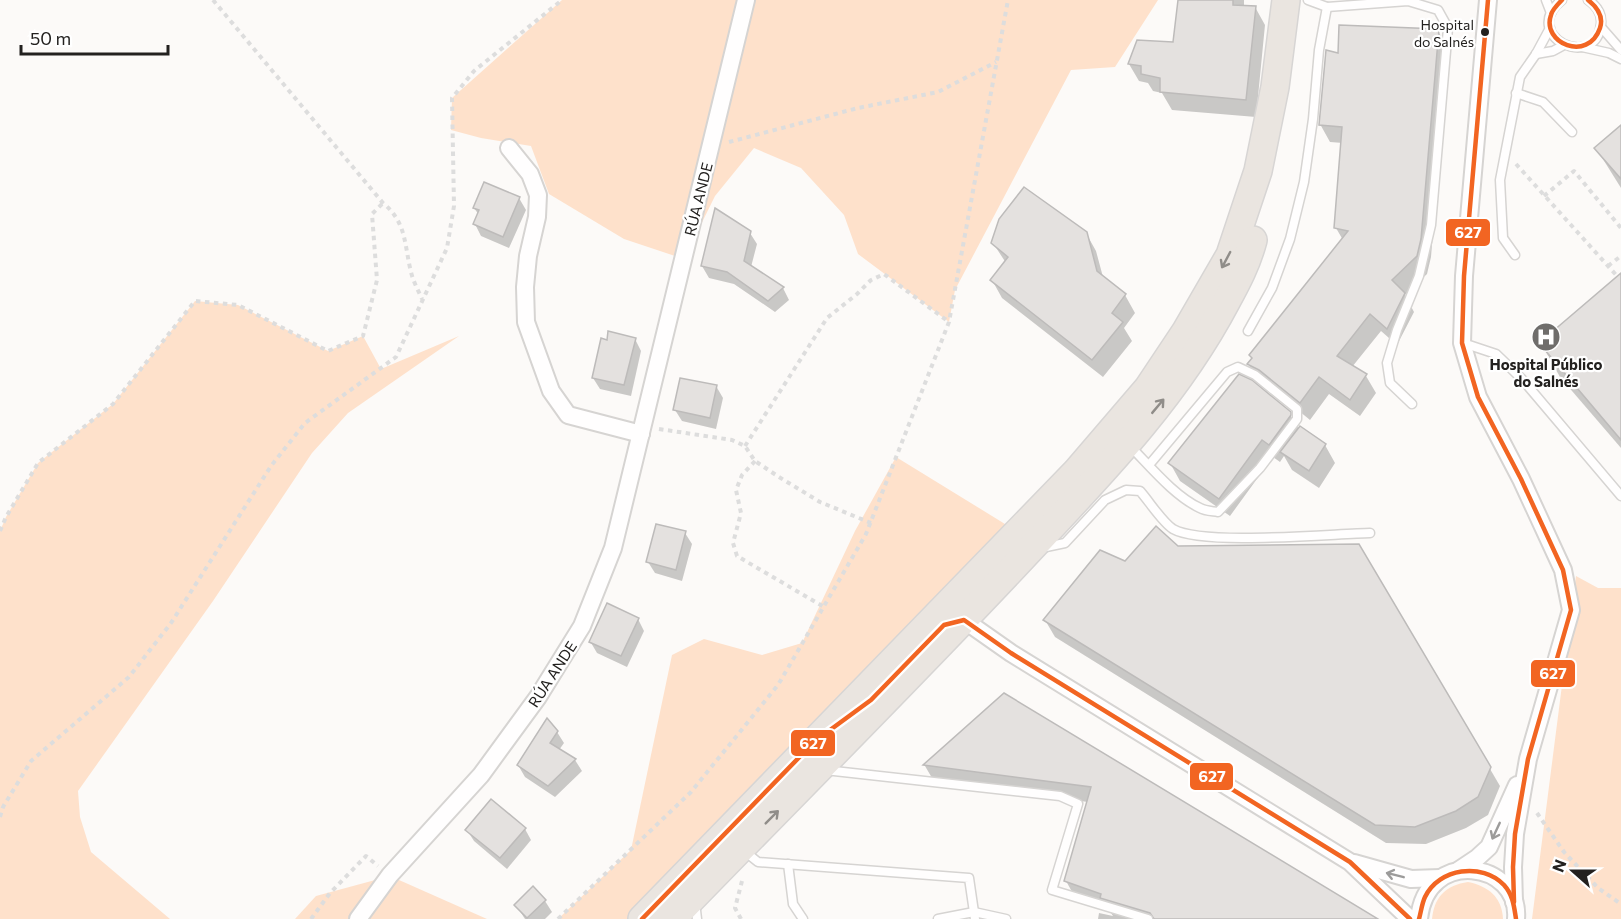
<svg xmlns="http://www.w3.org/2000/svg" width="1621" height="919" font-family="Commissioner,sans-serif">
	<rect width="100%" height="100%" fill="#fcfaf8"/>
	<g fill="#fee1cb">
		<path d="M 562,0 L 1158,0 L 1115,67 L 1071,70 L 955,290 L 949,322 L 858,254 L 844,215 L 801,168 L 754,148 L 715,196 L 684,259 L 624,239 L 549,194 L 531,146 L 481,138 L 451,130 L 452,98 Z"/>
		<path d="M 195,301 L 238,305 L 328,351 L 363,336 L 381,369 L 459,336 L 348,413 L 312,453 L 213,601 L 78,791 L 80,817 L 91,852 L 170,919 L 0,919 L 0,531 L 6,517 L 38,463 L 113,404 Z"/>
		<path d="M 896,457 L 1036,543 L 672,919 L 558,919 L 631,850 L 672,655 L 704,639 L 762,655 L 802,643 L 855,531 Z"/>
		<path d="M 1576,576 L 1598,588 L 1621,588 L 1621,919 L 1532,919 Z"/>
		<path d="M 390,876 L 487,919 L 295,919 L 316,896 Z"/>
		<path d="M 1468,882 C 1488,886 1502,897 1503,919 L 1432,919 C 1434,897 1446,885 1468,882 Z"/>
	</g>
	<g fill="#0003">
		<path d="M 1179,0 L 1244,0 L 1244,7 L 1255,7 L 1265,25 L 1256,117 L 1172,110 L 1162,93 L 1153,91 L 1148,83 L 1139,81 L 1129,64 L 1174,44 Z"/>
		<path d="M 1438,31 L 1448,48 L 1431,257 L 1427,274 L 1405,295 L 1414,312 L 1397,345 L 1381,331 L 1352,367 L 1366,376 L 1376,393 L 1360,416 L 1329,394 L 1310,420 L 1271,388 L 1259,382 L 1248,364 L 1343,240 L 1336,228 L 1343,143 L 1330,142 L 1320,124 L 1339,55 Z"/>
		<path d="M 1621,127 L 1621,188 L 1596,148 Z"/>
		<path d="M 519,198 L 526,210 L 509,248 L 481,236 L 475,224 L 479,215 L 474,208 Z"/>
		<path d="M 750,233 L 757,244 L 751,267 L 783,288 L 789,300 L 775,312 L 734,284 L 709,278 L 702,266 Z"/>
		<path d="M 1086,233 L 1096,251 L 1103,277 L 1125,295 L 1135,313 L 1124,328 L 1132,341 L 1103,377 L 1002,298 L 992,280 L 1006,263 L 993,243 Z"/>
		<path d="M 1621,275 L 1621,448 L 1560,377 L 1541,343 Z"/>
		<path d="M 635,339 L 641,351 L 631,396 L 600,389 L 593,378 L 608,341 Z"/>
		<path d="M 716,386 L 723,398 L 716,429 L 682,421 L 675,410 Z"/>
		<path d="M 1289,413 L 1299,429 L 1325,445 L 1335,463 L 1319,488 L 1292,470 L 1284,456 L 1280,462 L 1273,457 L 1230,516 L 1180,481 L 1170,463 Z"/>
		<path d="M 685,533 L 692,544 L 682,581 L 655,573 L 648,562 Z"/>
		<path d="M 1359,545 L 1500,786 L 1488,815 L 1466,828 L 1426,844 L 1386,843 L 1055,637 L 1045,620 L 1126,563 L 1178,547 Z"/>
		<path d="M 638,619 L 644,631 L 627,667 L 597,653 L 590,641 Z"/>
		<path d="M 1004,695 L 1366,919 L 1098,919 L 1099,913 L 1113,916 L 1109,910 L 1076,899 L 1066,881 L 1088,802 L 935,783 L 925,766 Z"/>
		<path d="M 557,732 L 564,743 L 559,750 L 575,760 L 582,771 L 555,797 L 525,777 L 518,765 Z"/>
		<path d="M 525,829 L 531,840 L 507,869 L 474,841 L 467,830 Z"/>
		<path d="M 545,901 L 552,912 L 545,919 L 525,919 L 516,905 Z"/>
	</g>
	<g fill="#e4e1df" stroke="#bdbbba" stroke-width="1.5">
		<path d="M 1178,0 L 1233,0 L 1233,5 L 1256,6 L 1246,100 L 1160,92 L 1160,78 L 1141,74 L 1141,66 L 1128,64 L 1137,40 L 1173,42 Z"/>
		<path d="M 1339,25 L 1439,29 L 1421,239 L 1417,256 L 1392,280 L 1405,293 L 1387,329 L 1370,314 L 1337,356 L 1367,374 L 1350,400 L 1319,377 L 1300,403 L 1259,370 L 1247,364 L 1252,358 L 1249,355 L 1348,231 L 1334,228 L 1342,127 L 1319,125 L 1326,50 L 1338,53 Z"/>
		<path d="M 1621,125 L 1621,179 L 1594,148 Z"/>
		<path d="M 484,182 L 520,197 L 503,237 L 473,224 L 479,210 L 473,208 Z"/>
		<path d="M 1024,187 L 1087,232 L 1097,271 L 1126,294 L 1112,313 L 1123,322 L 1092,360 L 990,280 L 1008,257 L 991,243 L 999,219 Z"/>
		<path d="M 715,208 L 751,231 L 744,261 L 784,287 L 768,301 L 727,272 L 701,266 Z"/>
		<path d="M 1621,273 L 1621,440 L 1539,343 Z"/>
		<path d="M 608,331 L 636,338 L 624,385 L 592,378 L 601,338 L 607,340 Z"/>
		<path d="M 1239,374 L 1252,380 L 1291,412 L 1291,415 L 1269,445 L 1262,440 L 1219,499 L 1168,463 Z"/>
		<path d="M 680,378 L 717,385 L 710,418 L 673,410 Z"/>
		<path d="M 1300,426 L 1326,444 L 1309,471 L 1280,452 Z"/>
		<path d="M 656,524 L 686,531 L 676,570 L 646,562 Z"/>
		<path d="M 1156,526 L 1178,546 L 1359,544 L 1491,767 L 1478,797 L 1456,811 L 1415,827 L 1375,825 L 1043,620 L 1100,550 L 1125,561 Z"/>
		<path d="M 607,603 L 639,618 L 621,656 L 589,642 Z"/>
		<path d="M 1004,693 L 1378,919 L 1154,919 L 1150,913 L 1100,898 L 1101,894 L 1064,881 L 1091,787 L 923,765 Z"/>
		<path d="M 547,718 L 558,731 L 550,743 L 576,759 L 548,786 L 517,765 Z"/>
		<path d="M 491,799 L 526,828 L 500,858 L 465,830 Z"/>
		<path d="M 533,886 L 546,900 L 527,918 L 514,905 Z"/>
	</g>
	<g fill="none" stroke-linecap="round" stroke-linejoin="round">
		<g stroke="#d6d4d2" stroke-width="11">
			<g id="lane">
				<path d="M 1308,0 L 1327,7 L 1408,1 L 1438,10 L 1448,28 L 1431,225 L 1419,276 L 1397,330 L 1387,363 L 1390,383 L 1412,404"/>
				<path d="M 1546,0 L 1551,13"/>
				<path d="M 1562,0 C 1518,35 1596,73 1601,24 C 1602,14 1597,6 1588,0"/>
				<path d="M 1601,27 L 1621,50"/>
				<path d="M 1582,47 L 1609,53 L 1621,59"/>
				<path d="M 1536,54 L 1553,51 L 1564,45"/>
				<path d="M 1516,93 L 1543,102 L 1572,132"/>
				<path d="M 1515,255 L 1503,238 L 1500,180 L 1520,77 L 1536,54 L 1550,28"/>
				<path d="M 1248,331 L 1272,288 L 1290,239 L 1304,182 L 1313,119 L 1319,50 L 1327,7"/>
				<path d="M 1463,343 L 1496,354 L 1522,379 L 1621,496"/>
				<path d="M 1129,445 C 1149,465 1174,496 1200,508 C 1205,511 1212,511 1218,512 L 1260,468 L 1297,419 L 1297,409 L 1255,375 L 1238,367 L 1227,372 L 1149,465"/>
				<path d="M 1042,545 L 1046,547 L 1065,543 L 1105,500 L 1126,490 L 1140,491 C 1149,501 1162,522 1173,529 C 1203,546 1329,534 1370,533"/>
				<path d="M 825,770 L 1060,796 L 1078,804 L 1052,890 L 1148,919"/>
				<path d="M 743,850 L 758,862 L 969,878 L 975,919"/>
				<path d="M 788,864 L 793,904 L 803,919"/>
				<path d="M 695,902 L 697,919"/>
				<path d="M 938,919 L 974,912 L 1006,919"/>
			</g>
		</g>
		<g stroke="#d6d4d2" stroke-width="20">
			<g id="street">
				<path d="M 1488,0 L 1464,276 L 1462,343 L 1478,397 L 1521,479 L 1563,570 L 1571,610 L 1528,759 L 1515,834 L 1513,867 L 1514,902"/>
				<path d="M 509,148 L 530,174 L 538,195 L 537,217 L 528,256 L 525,287 L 526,322 L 551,391 L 568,415 L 641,434"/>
				<path d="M 954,623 L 964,620 L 1011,653 L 1350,862 L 1410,919"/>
				<path d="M 1354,863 L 1411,879 L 1440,878"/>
				<path d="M 1459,870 L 1477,858 L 1489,847 L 1517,785"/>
				<path d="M 358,919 L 390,875 L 481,775 L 538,697 L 582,626 L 613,548 L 746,0"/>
				<path d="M 1419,919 C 1426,847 1521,861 1516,919"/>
			</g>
		</g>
		<g stroke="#d7d5d4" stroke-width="30">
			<g id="primary">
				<path d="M 642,919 L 1076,472 L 1148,388 L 1186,331 L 1230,255 L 1258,171 L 1275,87 L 1286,0"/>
				<path d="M 672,919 C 789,798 908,680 1023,557 C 1097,478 1175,399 1226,302 C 1237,282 1247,263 1253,240"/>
			</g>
		</g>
		<g stroke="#ddd" stroke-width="4" stroke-dasharray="4.5 4.5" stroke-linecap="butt">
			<path d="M 213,0 L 383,203 C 407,223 404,244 411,272 C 413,281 418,290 422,299"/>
			<path d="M 729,142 L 858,108 L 938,92 L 996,62"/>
			<path d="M 1516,164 L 1617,276"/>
			<path d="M 1544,196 L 1574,171 L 1621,228"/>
			<path d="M 1608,266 L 1621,256"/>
			<path d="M 659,429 L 732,440 L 745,446 L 755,461 L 779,477 L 820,502 L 871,523"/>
			<path d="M 745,446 L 827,318 L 857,294 L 871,280 L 884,274 L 949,322"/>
			<path d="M 755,461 L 742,475 L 736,490 L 741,513 L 733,543 L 737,556 L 824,607"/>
			<path d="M 0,531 L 6,517 L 38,463 L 113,404 L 195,301 L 238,305 L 328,351 L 363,336 L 377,280 L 372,214 L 383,203"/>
			<path d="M 1537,813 L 1564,852 L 1598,888 L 1621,904"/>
			<path d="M 0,817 L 3,807 L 31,761 L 129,677 L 171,623 L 271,466 L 305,423 L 396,357 L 447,248 L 454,206 L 452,98 L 474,71 L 562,0"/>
			<path d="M 311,919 L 330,893 L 366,856 L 378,866"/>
			<path d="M 558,919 L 691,792 L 778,685 L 866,534 L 949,322 L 1008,0"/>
			<path d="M 741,919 L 735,908 L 742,881"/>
		</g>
		<use href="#lane" stroke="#fffefe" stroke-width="8"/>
		<use href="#street" stroke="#fffefe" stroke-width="16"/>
		<use href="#primary" stroke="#eae5e0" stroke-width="27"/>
		<g stroke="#fff" stroke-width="9">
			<g id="bus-1">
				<path d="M 1488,0 L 1464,276 L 1462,343 L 1478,397 L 1521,479 L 1563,570 L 1571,610 L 1528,759 L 1515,834 L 1513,867 L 1514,902"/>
				<path d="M 1562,0 C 1558,4 1552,10 1551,15 C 1541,43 1588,63 1600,28 C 1604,16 1597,7 1588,0"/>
				<path d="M 642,919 L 815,741 L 871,700 L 944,625 L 964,620 L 1011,653 L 1350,862 L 1410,919"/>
				<path d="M 1419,919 C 1421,912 1422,903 1425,897 C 1439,868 1482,862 1504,885 C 1513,895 1514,906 1516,919"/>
			</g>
		</g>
		<use href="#bus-1" stroke="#f26522" stroke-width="4.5"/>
	</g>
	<defs><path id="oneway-shaft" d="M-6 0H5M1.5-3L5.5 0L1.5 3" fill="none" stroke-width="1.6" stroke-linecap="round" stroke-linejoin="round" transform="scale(1.5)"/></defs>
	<g stroke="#908d89">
		<use href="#oneway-shaft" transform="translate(1226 260) rotate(118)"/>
		<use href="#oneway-shaft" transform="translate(1158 406) rotate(-50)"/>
		<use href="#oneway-shaft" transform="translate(772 817) rotate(-45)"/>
	</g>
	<g stroke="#9c9b9a">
		<use href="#oneway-shaft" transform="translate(1496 831) rotate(115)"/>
		<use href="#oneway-shaft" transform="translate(1395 875) rotate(-166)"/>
	</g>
	<defs>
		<g id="hospital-disc" transform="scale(1.5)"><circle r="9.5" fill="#6f6d6b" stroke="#fff"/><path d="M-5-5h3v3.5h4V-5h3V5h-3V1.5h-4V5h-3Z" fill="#fff"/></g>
	</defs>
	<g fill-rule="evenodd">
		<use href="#hospital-disc" x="1546" y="337"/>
	</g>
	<circle fill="#23211f" stroke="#fff" stroke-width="2" cx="1485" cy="32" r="5"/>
	<g text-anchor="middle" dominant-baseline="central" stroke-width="4.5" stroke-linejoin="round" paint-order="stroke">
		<g font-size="14" fill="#23211f" stroke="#fff" text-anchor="end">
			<text x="1474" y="24">Hospital<tspan x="1474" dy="17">do Salnés</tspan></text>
		</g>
		<g font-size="15" fill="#23211f" stroke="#fff">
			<text transform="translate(698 199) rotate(-76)">RÚA ANDE</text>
			<text transform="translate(552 674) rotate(-57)">RÚA ANDE</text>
		</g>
		<g font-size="15" font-weight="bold" fill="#23211f" stroke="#fff">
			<text x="1546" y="364">Hospital Público<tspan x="1546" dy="17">do Salnés</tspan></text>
		</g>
	</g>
	<g stroke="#fff" stroke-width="2">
		<rect x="1445" y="218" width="46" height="29" rx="6" fill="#f26522"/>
		<rect x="1530" y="659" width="46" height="29" rx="6" fill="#f26522"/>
		<rect x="790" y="729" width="46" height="28" rx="6" fill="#f26522"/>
		<rect x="1189" y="762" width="45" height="29" rx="6" fill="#f26522"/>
	</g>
	<g font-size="16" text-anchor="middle" font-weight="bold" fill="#fff">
		<text x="1468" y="238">627</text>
		<text x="1553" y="679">627</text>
		<text x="813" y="749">627</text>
		<text x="1212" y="782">627</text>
	</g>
	<g transform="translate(1573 871) rotate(291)" stroke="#ffffff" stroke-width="4.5" paint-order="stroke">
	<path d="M0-4.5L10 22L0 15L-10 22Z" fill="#23211f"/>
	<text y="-9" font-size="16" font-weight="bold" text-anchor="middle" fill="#23211f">N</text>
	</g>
	<path d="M21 45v9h147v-9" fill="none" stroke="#23211f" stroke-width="3"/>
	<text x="30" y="45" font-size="18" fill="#23211f" stroke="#ffffff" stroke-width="4.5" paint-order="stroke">50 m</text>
</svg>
